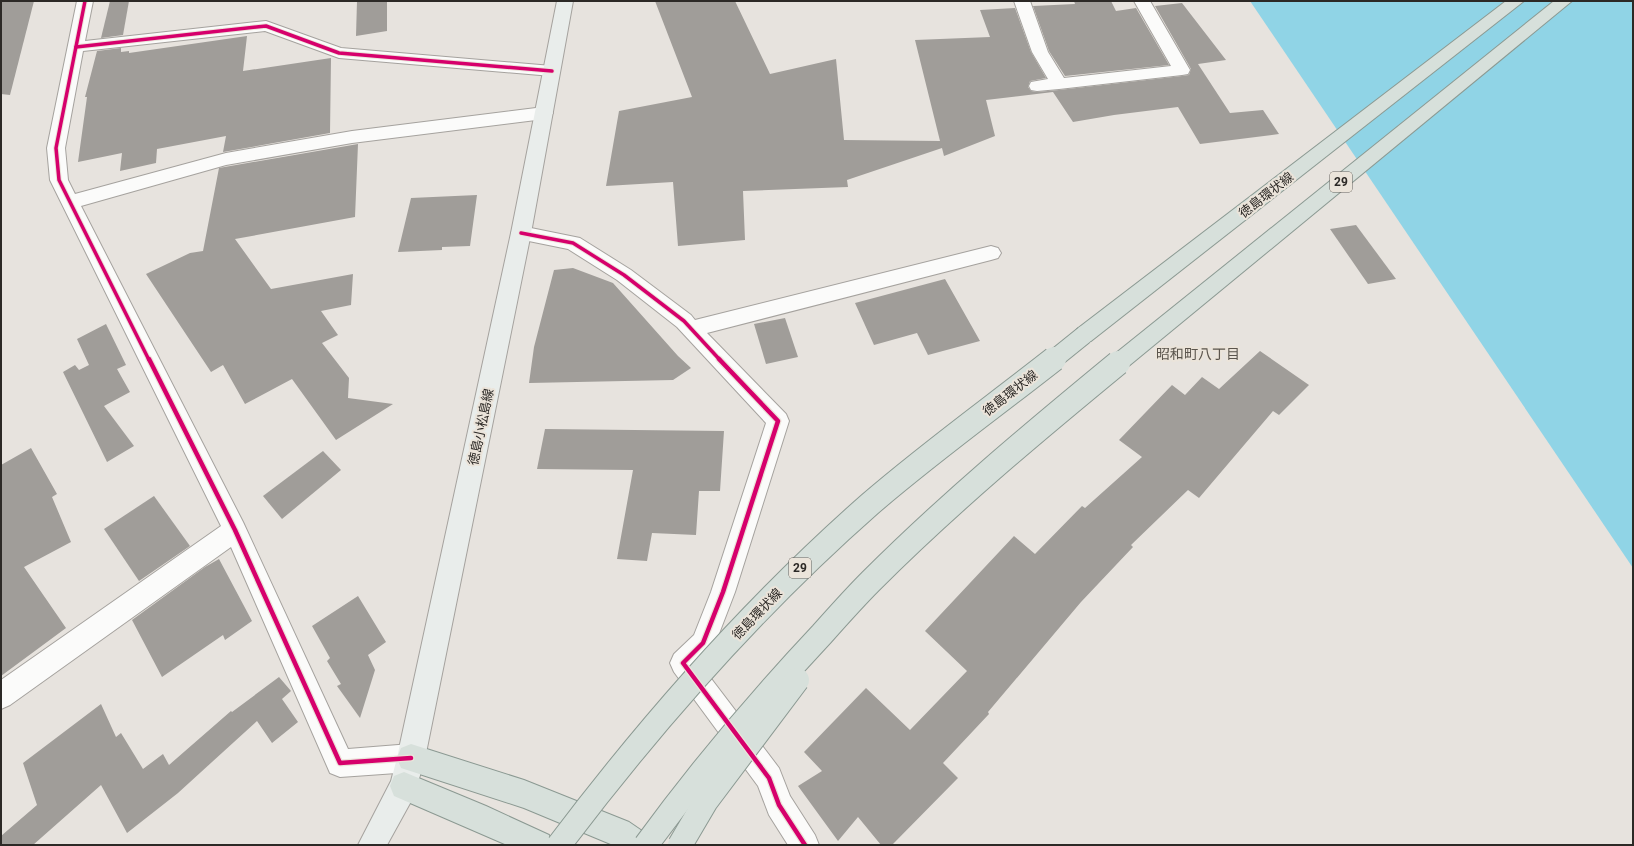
<svg xmlns="http://www.w3.org/2000/svg" width="1634" height="846" font-family="Roboto,'Noto Sans JP',sans-serif">
	<rect width="100%" height="100%" fill="#e7e3de"/>
	<path fill="#90d4e6" d="M 1250,1 L 1633,1 L 1633,568 Z"/>
	<g fill="#a09d99">
		<path d="M 1,1 L 34,1 L 10,95 L 1,94 Z"/>
		<path d="M 110,1 L 129,1 L 123,35 L 101,38 Z"/>
		<path d="M 357,1 L 387,1 L 387,31 L 356,36 Z"/>
		<path d="M 655,1 L 735,1 L 770,74 L 836,59 L 844,140 L 940,141 L 915,40 L 990,37 L 980,10 L 1015,8 L 1031,52 L 1046,78 L 1030,81 L 1028,87 L 1031,91 L 1037,92 L 1059,90 L 1182,76 L 1189,75 L 1191,69 L 1155,6 L 1182,3 L 1226,60 L 1198,64 L 1230,113 L 1263,110 L 1279,134 L 1200,144 L 1178,107 L 1114,115 L 1073,122 L 1053,92 L 986,100 L 995,136 L 944,156 L 942,148 L 847,180 L 848,187 L 743,191 L 745,240 L 678,246 L 673,182 L 606,186 L 619,111 L 692,97 Z"/>
		<path d="M 1074,1 L 1111,1 L 1116,11 L 1136,8 L 1169,65 L 1065,76 L 1049,51 L 1033,6 L 1075,4 Z"/>
		<path d="M 247,36 L 243,71 L 331,58 L 330,133 L 223,152 L 226,136 L 157,149 L 156,163 L 120,171 L 122,153 L 78,162 L 87,97 L 85,97 L 97,51 L 121,48 L 121,52 L 129,51 L 129,53 Z"/>
		<path d="M 358,144 L 355,217 L 235,239 L 271,289 L 353,274 L 351,305 L 321,311 L 338,335 L 322,343 L 349,378 L 348,398 L 393,404 L 336,440 L 292,379 L 245,404 L 223,365 L 211,372 L 146,274 L 190,253 L 203,251 L 219,168 Z"/>
		<path d="M 477,195 L 470,246 L 442,247 L 442,250 L 398,252 L 411,198 Z"/>
		<path d="M 1356,225 L 1396,279 L 1368,284 L 1330,229 Z"/>
		<path d="M 573,268 L 613,283 L 678,356 L 691,368 L 673,380 L 529,383 L 534,347 L 554,270 Z"/>
		<path d="M 945,279 L 980,341 L 928,355 L 917,333 L 874,345 L 855,303 Z"/>
		<path d="M 785,318 L 798,357 L 766,364 L 754,324 Z"/>
		<path d="M 106,324 L 126,365 L 117,369 L 130,392 L 104,406 L 134,446 L 107,462 L 63,372 L 75,365 L 79,370 L 89,365 L 77,339 Z"/>
		<path d="M 1260,351 L 1309,385 L 1279,415 L 1273,411 L 1199,498 L 1188,490 L 1131,545 L 1133,547 L 1081,602 L 988,712 L 989,714 L 943,763 L 958,778 L 892,845 L 881,845 L 858,817 L 838,841 L 798,786 L 822,771 L 804,752 L 866,688 L 910,730 L 967,671 L 925,631 L 1014,536 L 1035,554 L 1082,506 L 1085,508 L 1142,457 L 1119,440 L 1172,385 L 1185,395 L 1202,377 L 1219,389 Z"/>
		<path d="M 545,429 L 724,431 L 720,491 L 699,491 L 696,535 L 652,533 L 647,561 L 617,559 L 633,470 L 537,469 Z"/>
		<path d="M 31,448 L 57,494 L 52,497 L 71,542 L 24,567 L 66,628 L 1,676 L 1,465 Z"/>
		<path d="M 323,451 L 341,470 L 282,519 L 263,496 Z"/>
		<path d="M 154,496 L 190,546 L 139,581 L 104,529 Z"/>
		<path d="M 219,559 L 252,621 L 225,640 L 223,635 L 162,677 L 132,620 L 205,567 Z"/>
		<path d="M 358,596 L 386,642 L 368,655 L 375,670 L 360,718 L 337,686 L 341,684 L 327,661 L 330,658 L 312,626 Z"/>
		<path d="M 279,677 L 291,691 L 282,699 L 298,722 L 272,743 L 257,721 L 178,793 L 127,833 L 101,785 L 33,845 L 1,845 L 1,836 L 37,805 L 23,763 L 101,704 L 116,737 L 121,733 L 143,769 L 163,754 L 169,765 L 231,711 L 232,712 Z"/>
	</g>
	<g fill="none" stroke-linecap="round" stroke-linejoin="round">
		<g stroke="#a5a29e" stroke-width="2">
			<g id="street">
				<path d="M 77,1 L 93,1 L 85,41 L 266,21 L 341,48 L 552,66 L 558,67 L 560,71 L 558,75 L 552,76 L 339,58 L 265,31 L 83,51 L 65,148 L 68,180 L 75,194 L 226,153 L 352,131 L 544,107 L 550,109 L 553,113 L 550,117 L 544,119 L 352,143 L 226,165 L 81,206 L 243,522 L 348,749 L 411,744 L 421,748 L 425,758 L 421,768 L 411,772 L 340,777 L 330,773 L 231,547 L 10,705 L 1,709 L 1,680 L 221,526 L 50,180 L 47,148 Z"/>
				<path d="M 1014,1 L 1030,1 L 1048,52 L 1064,78 L 1171,66 L 1134,1 L 1150,1 L 1190,70 L 1188,74 L 1182,75 L 1059,89 L 1037,91 L 1031,90 L 1029,86 L 1031,82 L 1048,79 L 1032,52 Z"/>
				<path d="M 521,226 L 580,238 L 631,270 L 691,315 L 695,320 L 991,246 L 998,248 L 1001,253 L 998,258 L 991,260 L 707,333 L 786,414 L 789,421 L 735,592 L 712,652 L 700,664 L 779,768 L 790,796 L 815,835 L 819,845 L 788,845 L 769,815 L 758,786 L 674,672 L 670,663 L 674,654 L 694,635 L 711,592 L 766,423 L 677,327 L 617,280 L 568,249 L 514,238 L 511,233 L 514,228 Z"/>
			</g>
		</g>
		<g stroke="#a5a29e" stroke-width="2">
			<path id="secondary" d="M 557,1 L 573,1 L 531,233 L 425,758 L 414,796 L 387,845 L 358,845 L 391,781 L 397,758 L 511,233 Z"/>
		</g>
		<g stroke="#8b9992" stroke-width="2">
			<g id="primary">
				<path d="M 1506,1 L 1524,1 L 1091,341 L 1084,343 L 1077,341 L 1074,335 L 1077,329 Z"/>
				<path d="M 1554,1 L 1572,1 L 1125,369 L 1118,372 L 1111,369 L 1107,363 L 1111,357 Z"/>
				<path d="M 411,744 L 524,780 L 629,822 L 648,835 L 652,845 L 613,845 L 524,808 L 401,768 L 397,758 L 401,748 Z"/>
				<path d="M 404,772 L 486,806 L 549,835 L 553,845 L 507,845 L 394,796 L 390,786 L 394,776 Z"/>
			</g>
		</g>
		<use href="#street" fill="#fbfbfa" fill-rule="evenodd"/>
		<use href="#secondary" fill="#e9edeb" fill-rule="evenodd"/>
		<use href="#primary" fill="#d7e0db" fill-rule="evenodd"/>
		<g stroke="#8b9992" stroke-width="20" stroke-linecap="butt">
			<path id="primary-bridge-far1" d="M 1053,360 L 1084,335"/>
		</g>
		<g stroke="#8b9992" stroke-width="26" stroke-linecap="butt">
			<g id="primary-bridge">
				<path d="M 559,845 C 652,722 754,606 870,504 C 929,453 993,407 1054,359"/>
				<path d="M 646,845 C 700,771 759,701 822,634 C 838,616 854,598 871,581 C 949,503 1033,433 1118,363"/>
				<path d="M 680,845 L 706,801 L 797,680"/>
			</g>
		</g>
		<use href="#primary-bridge-far1" stroke="#d7e0db" stroke-width="18"/>
		<use href="#primary-bridge" stroke="#d7e0db" stroke-width="24"/>
		<g stroke="#ebe4da" stroke-width="5.5">
			<g id="cycleway-far1">
				<path d="M 85,1 L 56,148 L 59,180 L 149,360"/>
				<path d="M 76,47 L 266,26 L 339,53 L 552,71"/>
				<path d="M 521,233 L 573,243 L 624,275 L 684,321 L 720,360"/>
			</g>
		</g>
		<g stroke="#ebe4da" stroke-width="7">
			<g id="cycleway">
				<path d="M 149,359 L 235,530 L 340,763 L 411,758"/>
				<path d="M 719,359 L 778,421 L 723,592 L 703,643 L 683,663 L 769,778 L 779,805 L 805,845"/>
			</g>
		</g>
		<use href="#cycleway-far1" stroke="#d6006c" stroke-width="3.5"/>
		<use href="#cycleway" stroke="#d6006c" stroke-width="4.5"/>
	</g>
	<g text-anchor="middle" dominant-baseline="central" stroke-width="4" stroke-linejoin="round" paint-order="stroke">
		<g fill="#ebe4da" stroke="#65615c" stroke-width="1">
			<rect x="1330" y="172" width="22" height="20" rx="3"/>
			<rect x="789" y="558" width="22" height="20" rx="3"/>
		</g>
		<g font-size="12" font-weight="bold" fill="#2c2926">
			<text x="1341" y="182">29</text>
			<text x="800" y="568">29</text>
		</g>
		<g font-size="13" fill="#2c2926" stroke="#ebe4da">
			<text transform="translate(1266 195) rotate(-38)">徳島環状線</text>
			<text transform="translate(1010 393) rotate(-38)">徳島環状線</text>
			<text transform="translate(481 427) rotate(-78)">徳島小松島線</text>
			<text transform="translate(757 614) rotate(-46)">徳島環状線</text>
		</g>
		<g font-size="14" fill="#5b554d" stroke="#ebe4da">
			<text x="1198" y="354">昭和町八丁目</text>
		</g>
	</g>
	<rect width="1634" height="846" fill="none" stroke="#2c2926" stroke-width="4"/>
</svg>
